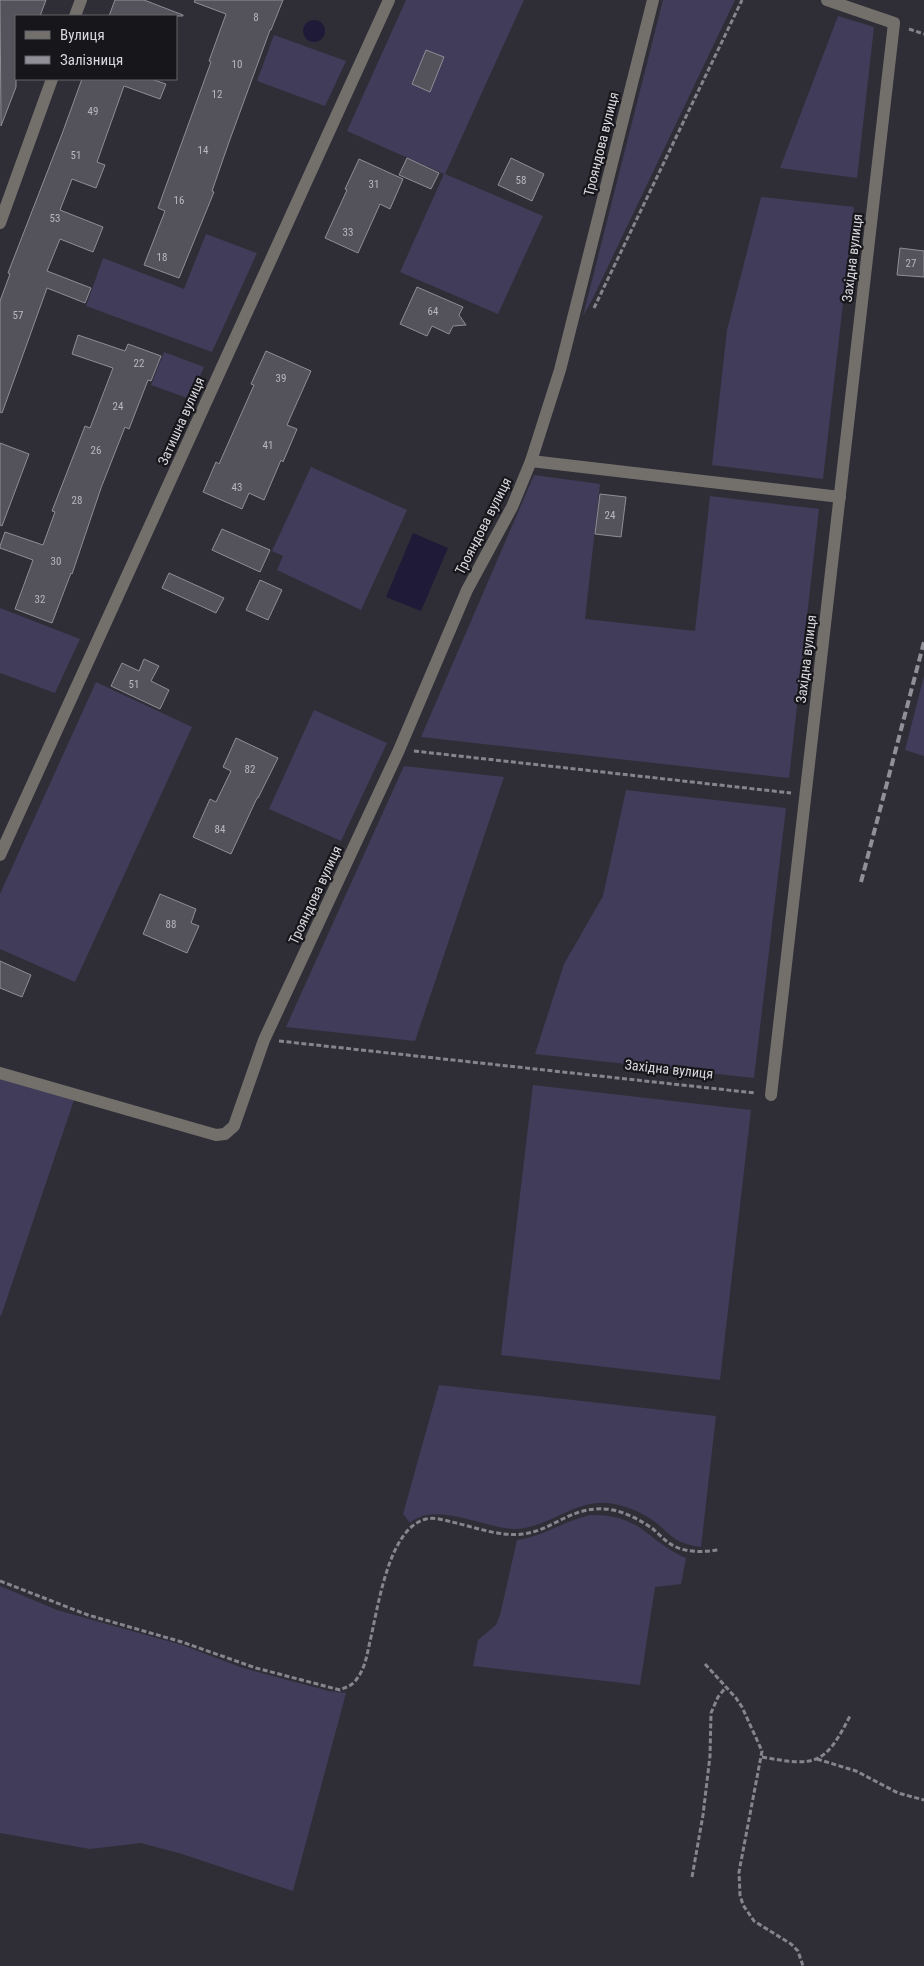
<svg xmlns="http://www.w3.org/2000/svg" width="924" height="1966" font-family="'Roboto Condensed',sans-serif">
	<rect width="100%" height="100%" fill="#2f2e37"/>
	<g fill="#403c59">
		<path d="M 406,0 L 524,0 L 445,174 L 543,216 L 498,314 L 400,272 L 444,174 L 347,131 Z"/>
		<path d="M 663,0 L 735,0 L 592,300 L 583,316 Z"/>
		<path d="M 838,16 L 874,27 L 857,178 L 780,168 Z"/>
		<path d="M 274,35 L 346,61 L 325,106 L 257,81 Z"/>
		<path d="M 761,197 L 854,207 L 823,479 L 712,465 L 727,330 Z"/>
		<path d="M 206,234 L 257,253 L 212,352 L 86,306 L 103,258 L 184,289 Z"/>
		<path d="M 164,352 L 204,367 L 190,399 L 151,385 Z"/>
		<path d="M 311,467 L 407,510 L 361,610 L 277,570 L 283,556 L 272,551 Z"/>
		<path d="M 534,475 L 600,484 L 585,619 L 695,631 L 710,496 L 819,509 L 789,778 L 421,737 Z"/>
		<path d="M 0,608 L 80,639 L 55,693 L 0,673 Z"/>
		<path d="M 924,676 L 924,756 L 905,750 Z"/>
		<path d="M 96,682 L 192,727 L 75,982 L 0,949 L 0,894 Z"/>
		<path d="M 314,710 L 387,743 L 341,841 L 269,809 Z"/>
		<path d="M 404,766 L 504,777 L 415,1041 L 286,1027 Z"/>
		<path d="M 626,790 L 786,808 L 754,1078 L 535,1054 L 564,964 L 603,896 Z"/>
		<path d="M 0,1077 L 74,1100 L 1,1316 L 0,1315 Z"/>
		<path d="M 533,1085 L 751,1110 L 720,1380 L 501,1355 Z"/>
		<path d="M 439,1385 L 716,1416 L 701,1547 C 669,1543 670,1530 646,1516 C 636,1510 625,1506 614,1504 C 576,1496 549,1530 512,1529 C 483,1527 433,1501 410,1523 L 403,1514 Z"/>
		<path d="M 590,1515 C 642,1514 645,1540 686,1558 L 681,1584 L 655,1587 L 640,1685 L 473,1666 L 478,1640 L 496,1625 L 500,1615 L 517,1540 C 542,1537 564,1521 590,1515 Z"/>
		<path d="M 0,1586 L 57,1610 L 182,1645 L 243,1668 L 329,1691 L 346,1693 L 293,1891 L 182,1854 L 141,1843 L 90,1849 L 0,1833 Z"/>
	</g>
	<g fill="#1f1a37">
		<circle cx="314" cy="31" r="11"/>
		<path d="M 413,533 L 448,548 L 421,611 L 386,597 Z"/>
	</g>
	<g fill="#54535c" stroke="#8f8e98">
		<path d="M 0,0 L 46,0 L 40,16 L 16,16 L 16,87 L 1,126 Z"/>
		<path d="M 115,0 L 144,0 L 183,15 L 183,16 L 109,16 Z"/>
		<path d="M 195,0 L 283,0 L 271,30 L 270,30 L 229,142 L 212,191 L 214,192 L 179,278 L 144,265 L 165,211 L 158,208 L 211,62 L 209,61 L 226,14 L 194,2 Z"/>
		<path d="M 426,50 L 444,57 L 430,92 L 412,84 Z"/>
		<path d="M 82,79 L 151,79 L 166,84 L 160,99 L 124,86 L 97,162 L 105,165 L 96,188 L 72,179 L 60,210 L 103,227 L 93,252 L 60,239 L 47,271 L 91,288 L 85,303 L 47,288 L 2,413 L 0,412 L 0,301 L 10,274 L 8,273 L 62,134 Z"/>
		<path d="M 407,158 L 439,173 L 431,189 L 399,175 Z"/>
		<path d="M 511,158 L 544,174 L 532,201 L 498,185 Z"/>
		<path d="M 359,159 L 403,179 L 390,209 L 380,204 L 358,253 L 325,238 L 347,190 L 345,189 Z"/>
		<path d="M 900,248 L 924,251 L 924,277 L 897,275 Z"/>
		<path d="M 417,287 L 463,307 L 459,315 L 466,325 L 453,326 L 449,334 L 432,326 L 427,336 L 400,324 Z"/>
		<path d="M 78,335 L 125,351 L 128,344 L 161,356 L 151,381 L 148,380 L 129,429 L 125,427 L 101,488 L 72,574 L 71,573 L 52,623 L 15,609 L 33,560 L 0,548 L 0,546 L 5,532 L 43,545 L 55,512 L 52,511 L 85,426 L 90,428 L 113,368 L 72,354 Z"/>
		<path d="M 266,351 L 311,371 L 287,425 L 297,429 L 283,462 L 281,460 L 264,500 L 249,493 L 242,509 L 203,492 L 216,462 L 219,464 L 254,385 L 251,384 Z"/>
		<path d="M 0,443 L 29,454 L 2,526 L 0,525 Z"/>
		<path d="M 600,494 L 626,497 L 621,537 L 595,534 Z"/>
		<path d="M 222,529 L 270,550 L 260,572 L 212,550 Z"/>
		<path d="M 169,573 L 224,598 L 216,613 L 162,588 Z"/>
		<path d="M 260,580 L 282,590 L 268,620 L 246,610 Z"/>
		<path d="M 144,659 L 159,666 L 151,681 L 169,690 L 160,709 L 111,686 L 122,663 L 139,671 Z"/>
		<path d="M 236,738 L 278,758 L 258,798 L 257,798 L 231,854 L 193,837 L 210,799 L 216,802 L 231,771 L 223,767 Z"/>
		<path d="M 160,894 L 196,909 L 191,923 L 199,926 L 187,953 L 143,934 Z"/>
		<path d="M 0,961 L 31,975 L 22,997 L 0,988 Z"/>
	</g>
	<g fill="none" stroke-linecap="round" stroke-linejoin="round">
		<g stroke="#86858d" stroke-width="3" stroke-dasharray="5 2.5" stroke-linecap="butt">
			<path d="M 909,29 L 924,34"/>
			<path d="M 594,308 L 742,0"/>
			<path d="M 414,751 L 791,793"/>
			<path d="M 279,1041 L 755,1093"/>
			<path d="M 0,1581 L 88,1615 L 182,1642 L 256,1668 L 340,1690 C 346,1687 352,1686 356,1680 C 365,1669 367,1655 370,1641 C 378,1609 388,1528 426,1519 C 434,1517 444,1520 452,1522 C 474,1527 500,1537 523,1534 C 555,1530 573,1503 613,1510 C 627,1513 642,1521 653,1529 C 660,1535 666,1542 674,1546 C 687,1553 704,1552 718,1550"/>
			<path d="M 705,1664 L 736,1698 L 742,1707 L 762,1751 L 739,1872 L 740,1895 L 743,1905 L 754,1921 L 791,1944 L 798,1951 L 803,1966"/>
			<path d="M 762,1757 C 816,1767 825,1765 850,1716"/>
			<path d="M 817,1759 L 856,1771 L 898,1793 L 924,1800"/>
			<path d="M 692,1877 L 703,1815 L 710,1756 L 711,1713 L 718,1697 L 726,1687"/>
		</g>
		<g stroke="#73706c" stroke-width="12">
			<path d="M 75,16 L 81,0"/>
			<path d="M 0,223 L 52,79"/>
			<path d="M 531,461 L 840,497"/>
			<path d="M 0,855 L 389,0"/>
			<path d="M 0,1073 L 216,1135 L 225,1134 L 234,1126 L 264,1040 L 399,750 L 467,590 L 512,507 L 531,461 L 560,370 L 653,0"/>
			<path d="M 771,1095 L 894,23 L 827,0"/>
		</g>
		<path stroke="#919098" stroke-width="4" stroke-dasharray="8 4" stroke-linecap="butt" d="M 861,882 L 924,642"/>
	</g>
	<g text-anchor="middle" dominant-baseline="central" stroke-width="4.5" stroke-linejoin="round" paint-order="stroke">
		<g font-size="11" fill="#b7b7be">
			<text x="256" y="17">8</text>
			<text x="237" y="64">10</text>
			<text x="217" y="94">12</text>
			<text x="93" y="111">49</text>
			<text x="203" y="150">14</text>
			<text x="76" y="155">51</text>
			<text x="521" y="180">58</text>
			<text x="374" y="184">31</text>
			<text x="179" y="200">16</text>
			<text x="55" y="218">53</text>
			<text x="348" y="232">33</text>
			<text x="162" y="257">18</text>
			<text x="911" y="263">27</text>
			<text x="433" y="311">64</text>
			<text x="18" y="315">57</text>
			<text x="139" y="363">22</text>
			<text x="281" y="378">39</text>
			<text x="118" y="406">24</text>
			<text x="268" y="445">41</text>
			<text x="96" y="450">26</text>
			<text x="237" y="487">43</text>
			<text x="77" y="500">28</text>
			<text x="610" y="515">24</text>
			<text x="56" y="561">30</text>
			<text x="40" y="599">32</text>
			<text x="134" y="684">51</text>
			<text x="250" y="769">82</text>
			<text x="220" y="829">84</text>
			<text x="171" y="924">88</text>
		</g>
		<g font-size="14" fill="#d8d8de" stroke="#17171b">
			<text transform="translate(601 144) rotate(-76)">Трояндова вулиця</text>
			<text transform="translate(852 258) rotate(-83)">Західна вулиця</text>
			<text transform="translate(181 421) rotate(-66)">Затишна вулиця</text>
			<text transform="translate(483 526) rotate(-63)">Трояндова вулиця</text>
			<text transform="translate(806 659) rotate(-83)">Західна вулиця</text>
			<text transform="translate(315 895) rotate(-65)">Трояндова вулиця</text>
			<text transform="translate(669 1069) rotate(6)">Західна вулиця</text>
		</g>
	</g>
	<rect x="15" y="15" width="162" height="65" fill="#17171b" stroke="#646469"/>
	<rect x="25" y="31" width="25" height="8" fill="#73706c" stroke="#646469"/>
	<text x="60" y="40" font-size="15" fill="#d8d8de">Вулиця</text>
	<rect x="25" y="56" width="25" height="8" fill="#919098" stroke="#646469"/>
	<text x="60" y="65" font-size="15" fill="#d8d8de">Залізниця</text>
</svg>
